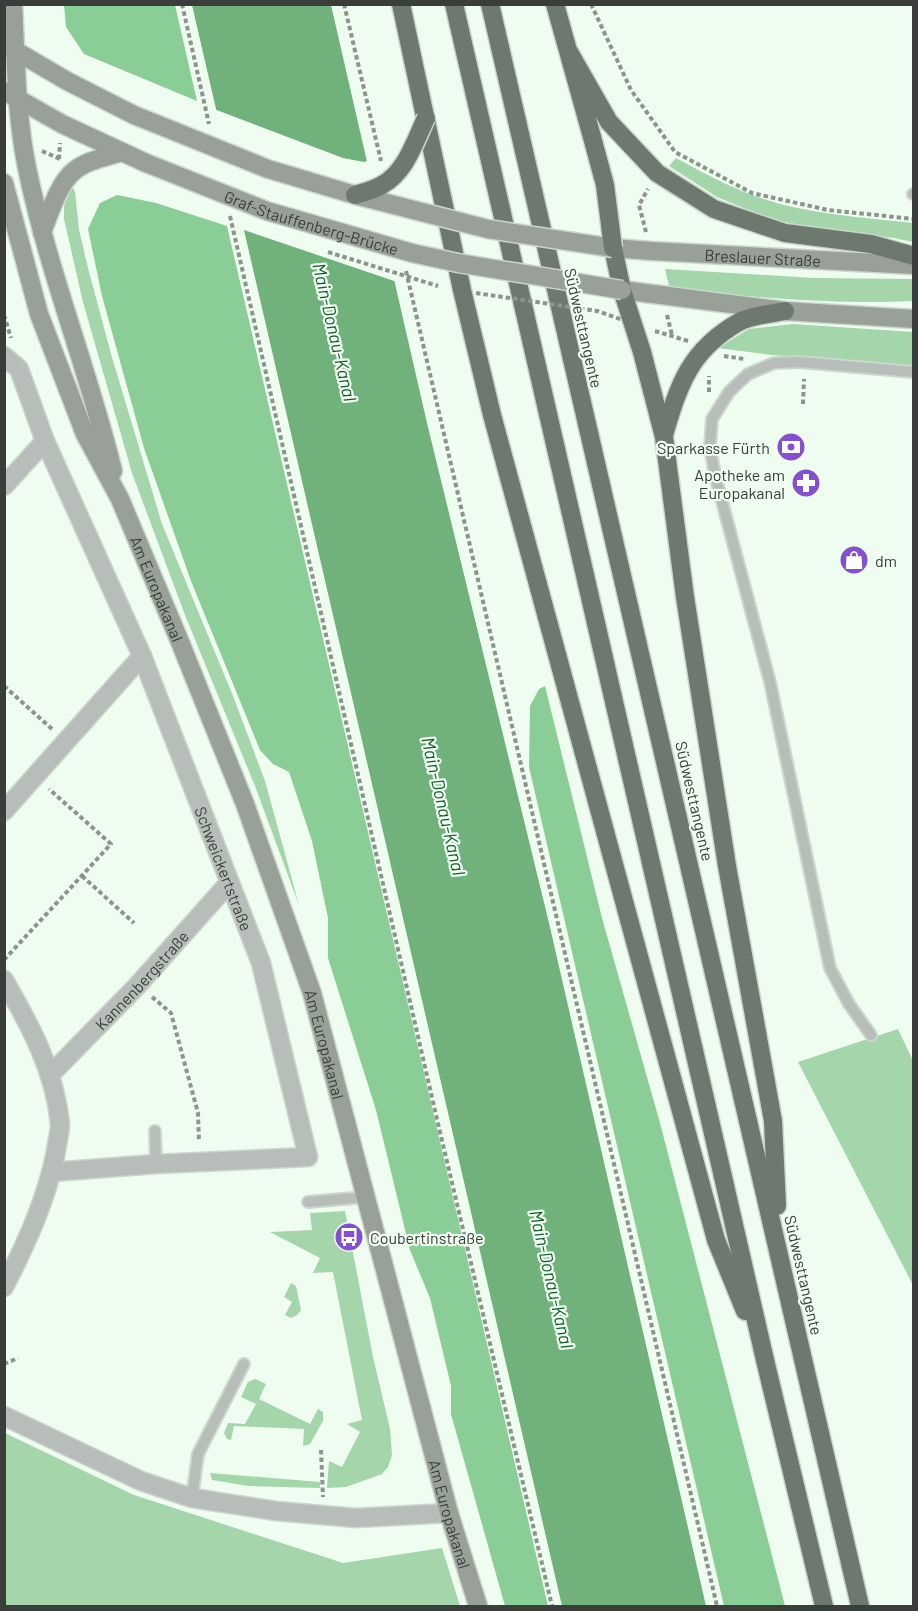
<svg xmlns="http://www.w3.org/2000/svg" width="918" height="1611" font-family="Barlow,sans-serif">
	<rect width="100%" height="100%" fill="#effcf0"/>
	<g fill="#a4d5ab">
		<path d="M 676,158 C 702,172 727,186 755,196 C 805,214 860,217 913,223 L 913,242 L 894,238 L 828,230 L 773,220 L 717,197 L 669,166 Z"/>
		<path d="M 72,185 L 75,192 L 79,230 L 88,268 L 111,354 L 162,524 L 233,696 L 265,781 L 299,905 L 255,786 L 185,615 L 132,473 L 83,302 L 64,219 L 64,206 Z"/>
		<path d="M 665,269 L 814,278 L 913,279 L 913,301 C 832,305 751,296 670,290 Z"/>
		<path d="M 793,324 L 913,332 L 913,366 L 772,355 L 718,348 L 749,329 Z"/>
		<path d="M 898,1029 L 913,1061 L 913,1285 L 798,1062 Z"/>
		<path d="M 345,1211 L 373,1357 L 390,1429 L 392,1455 L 388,1467 L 382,1474 L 346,1487 L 327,1488 L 329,1461 L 342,1467 L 360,1432 L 347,1424 L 362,1420 L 333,1272 L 313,1273 L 320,1258 L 270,1232 L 312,1230 L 310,1213 Z"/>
		<path d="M 291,1283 L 296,1286 L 301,1310 L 297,1315 L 291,1318 L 285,1315 L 292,1302 L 284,1297 Z"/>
		<path d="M 255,1379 L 266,1384 L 259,1399 L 310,1424 L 318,1409 L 323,1412 L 323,1421 L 310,1444 L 303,1446 L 304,1429 L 234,1426 L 231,1440 L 227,1439 L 224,1433 L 228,1423 L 245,1424 L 256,1404 L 241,1397 L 248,1382 Z"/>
		<path d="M 5,1433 L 134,1495 L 343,1563 L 442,1548 L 460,1606 L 5,1606 Z"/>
		<path d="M 210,1473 L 320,1482 L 320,1488 L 249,1486 L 212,1480 Z"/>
	</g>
	<g fill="#8bcd96">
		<path d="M 64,5 L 175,5 L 197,101 L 84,54 L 66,27 Z"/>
		<path d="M 117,195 L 156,203 L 227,226 L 548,1606 L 505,1606 L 451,1414 L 451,1386 L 430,1298 L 410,1250 L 376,1110 L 328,958 L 328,918 L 312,841 L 289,772 L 273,764 L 260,750 L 191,581 L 144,448 L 102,296 L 88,229 L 100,203 Z"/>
		<path d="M 545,686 L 602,918 L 660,1123 L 785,1606 L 724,1606 L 529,767 L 530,706 L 539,689 Z"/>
	</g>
	<path fill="#70b17c" d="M 192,5 L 331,5 L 427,423 L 549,923 L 706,1606 L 562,1606 Z"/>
	<path fill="#effcf0" d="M 214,109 L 343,158 L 364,162 L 370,160 L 397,282 L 241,229 Z"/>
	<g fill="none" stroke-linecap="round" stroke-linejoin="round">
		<g stroke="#cbd6cc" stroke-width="14">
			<g id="lane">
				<path d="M 913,194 L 914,194"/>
				<path d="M 871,1035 L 849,1004 L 830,968 L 770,682 L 715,475 L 710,447 L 712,419 L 729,392 L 748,374 L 774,363 L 799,362 L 914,372"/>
				<path d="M 155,1131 L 156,1164"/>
				<path d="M 308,1202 L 366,1197"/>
				<path d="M 192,1498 L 198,1454 L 244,1364"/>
			</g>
		</g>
		<g stroke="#cbd6cc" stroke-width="21">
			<g id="street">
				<path id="s1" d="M 4,356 L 19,369 L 45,441 L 142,656 L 261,963 L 308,1157 L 156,1164 L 52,1172"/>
				<path d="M 4,486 L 45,441"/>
				<path d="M 4,811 L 142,656"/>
				<path d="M 4,980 C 30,1025 55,1071 60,1124 C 60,1132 57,1143 56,1151 C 47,1199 26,1244 4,1287"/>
				<path id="s2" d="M 50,1075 L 137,986 L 229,883"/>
				<path d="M 4,1416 L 141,1481 L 192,1498 L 276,1511 L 356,1518 L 449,1513"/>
			</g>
		</g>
		<g stroke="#cbd6cc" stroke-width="21">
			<g id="secondary">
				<path d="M 13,4 C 16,59 16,115 27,168 C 48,271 88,369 113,471"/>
				<path d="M 9,47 L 67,81 L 134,115"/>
				<path d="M 4,91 L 62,124 L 146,163"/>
				<path id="s3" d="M 4,183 L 39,314 L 85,434 L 120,499 L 180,642 L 245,804 L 312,993 L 449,1513 L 478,1606"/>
				<path d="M 42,232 C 50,213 58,184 74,171 C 87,160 107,157 122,152"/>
				<path id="s4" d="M 613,248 L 651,251 L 914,265"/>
				<path d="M 622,290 L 785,311 L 914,319"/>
			</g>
		</g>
		<g stroke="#cbd6cc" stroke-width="21">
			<g id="highway">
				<path d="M 401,4 L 462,290 L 492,415 L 716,1240 L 745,1311"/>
				<path d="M 454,4 L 765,1360 L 824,1606"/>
				<path d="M 490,4 L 860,1606"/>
				<path d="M 555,4 L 592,137"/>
				<path d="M 569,52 L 609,122 L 657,173 L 714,209 L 785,233 L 871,244 L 914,256"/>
				<path d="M 613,248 L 622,290 L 642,352 L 664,437 L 685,597 L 727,866 L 773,1121 L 777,1206"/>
				<path d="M 664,435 C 679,384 690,350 739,322 C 752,315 771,314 785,311"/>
			</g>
		</g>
		<g stroke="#8c948d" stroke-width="4" stroke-dasharray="4.5 3" stroke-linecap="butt">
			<path d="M 182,4 L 209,124"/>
			<path d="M 344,4 L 381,161"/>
			<path d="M 591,4 L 631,90 L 675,152 L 752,193 L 828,210 L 914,219"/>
			<path d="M 42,151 L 60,159"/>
			<path d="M 59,159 L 60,143"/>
			<path d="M 230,216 L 436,1115 L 552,1606"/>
			<path d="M 646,232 L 639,205 L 648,189"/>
			<path d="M 406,271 L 717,1606"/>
			<path d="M 4,315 L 11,338"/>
			<path d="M 667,315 L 672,335"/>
			<path d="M 655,331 L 688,341"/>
			<path d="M 724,356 L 744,359"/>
			<path d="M 709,392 L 709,376"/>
			<path d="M 803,404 L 804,379"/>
			<path d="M 4,686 L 53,730"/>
			<path d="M 82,876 L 134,923"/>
			<path d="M 4,960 L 111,844 L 49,789"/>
			<path d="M 152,997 L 171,1013 L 198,1113 L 199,1142"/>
			<path d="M 4,1364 L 18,1358"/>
			<path d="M 321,1450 L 323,1497"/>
		</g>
		<use href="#lane" stroke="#b7bdb8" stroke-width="10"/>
		<use href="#street" stroke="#b7bdb8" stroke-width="18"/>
		<use href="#secondary" stroke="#98a098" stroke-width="18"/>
		<use href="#highway" stroke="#6d796f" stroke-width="18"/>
		<g stroke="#cbd6cc" stroke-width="21" stroke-linecap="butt">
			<g id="secondary-bridge">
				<path d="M 134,115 L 268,169 L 355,195 L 488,229 L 613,248"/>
				<path id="s5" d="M 146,163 L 267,211 L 412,253 L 458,263 L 622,290"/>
			</g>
		</g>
		<g stroke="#cbd6cc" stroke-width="21" stroke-linecap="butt">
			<g id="highway-bridge">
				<path d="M 592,137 L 605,185 L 613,248"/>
				<path d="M 355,195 C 364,192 374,190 382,185 C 406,172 415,141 426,118"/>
			</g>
		</g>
		<g stroke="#8c948d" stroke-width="4" stroke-dasharray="4.5 3" stroke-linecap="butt">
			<path d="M 328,252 L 438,286"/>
			<path d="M 476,293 L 597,311 L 623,320"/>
		</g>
		<use href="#secondary-bridge" stroke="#98a098" stroke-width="18"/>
		<use href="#highway-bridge" stroke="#6d796f" stroke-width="18"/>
	</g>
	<defs>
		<g id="bank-disc" transform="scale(1.5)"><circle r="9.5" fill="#8352cb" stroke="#effcf0"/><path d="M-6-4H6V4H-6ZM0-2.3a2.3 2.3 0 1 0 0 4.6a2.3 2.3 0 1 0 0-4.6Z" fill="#fff"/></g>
		<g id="pharmacy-disc" transform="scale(1.5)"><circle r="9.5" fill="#8352cb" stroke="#effcf0"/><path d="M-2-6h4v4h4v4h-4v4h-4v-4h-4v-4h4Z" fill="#fff"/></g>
		<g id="shop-disc" transform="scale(1.5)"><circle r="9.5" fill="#8352cb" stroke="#effcf0"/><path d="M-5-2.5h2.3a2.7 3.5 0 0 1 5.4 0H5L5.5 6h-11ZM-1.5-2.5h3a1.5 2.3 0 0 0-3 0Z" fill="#fff"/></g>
		<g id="bus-disc" transform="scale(1.5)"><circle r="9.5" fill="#8352cb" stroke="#effcf0"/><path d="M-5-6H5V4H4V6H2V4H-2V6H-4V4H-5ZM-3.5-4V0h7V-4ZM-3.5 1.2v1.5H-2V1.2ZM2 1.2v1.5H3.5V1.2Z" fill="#fff"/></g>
	</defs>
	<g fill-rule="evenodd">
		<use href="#bank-disc" x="791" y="447"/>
		<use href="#pharmacy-disc" x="806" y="483"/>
		<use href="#shop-disc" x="854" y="560"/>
		<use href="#bus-disc" x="349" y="1237"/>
	</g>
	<g text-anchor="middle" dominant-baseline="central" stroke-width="4.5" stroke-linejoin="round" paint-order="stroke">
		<g font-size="16" fill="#393e3a" stroke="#effcf0">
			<text stroke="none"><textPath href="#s5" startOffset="176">Graf-Stauffenberg-Brücke</textPath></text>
			<text stroke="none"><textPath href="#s4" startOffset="150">Breslauer Straße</textPath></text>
			<text transform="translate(584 328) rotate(77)">Südwesttangente</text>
			<text stroke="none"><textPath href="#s3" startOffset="435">Am Europakanal</textPath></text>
			<text transform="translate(695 801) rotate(77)">Südwesttangente</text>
			<text stroke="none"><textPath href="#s1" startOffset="560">Schweickertstraße</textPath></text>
			<text stroke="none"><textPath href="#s2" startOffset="132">Kannenbergstraße</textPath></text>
			<text stroke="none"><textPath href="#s3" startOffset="921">Am Europakanal</textPath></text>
			<text transform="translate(804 1275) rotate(77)">Südwesttangente</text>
			<text stroke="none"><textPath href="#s3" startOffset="1407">Am Europakanal</textPath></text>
		</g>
		<g font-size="16" fill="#393e3a" stroke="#effcf0" text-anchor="end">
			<text x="770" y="447">Sparkasse Fürth</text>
			<text x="785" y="474">Apotheke am<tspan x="785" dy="18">Europakanal</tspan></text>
			<text x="875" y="560" text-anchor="start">dm</text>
			<text x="370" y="1237" text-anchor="start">Coubertinstraße</text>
		</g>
		<g font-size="18" font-style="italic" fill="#135b29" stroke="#effcf0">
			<text transform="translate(335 332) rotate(77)">Main-Donau-Kanal</text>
			<text transform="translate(444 806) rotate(77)">Main-Donau-Kanal</text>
			<text transform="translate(552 1279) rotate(77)">Main-Donau-Kanal</text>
		</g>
	</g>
	<rect width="918" height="1611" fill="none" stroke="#393e3a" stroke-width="12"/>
</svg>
